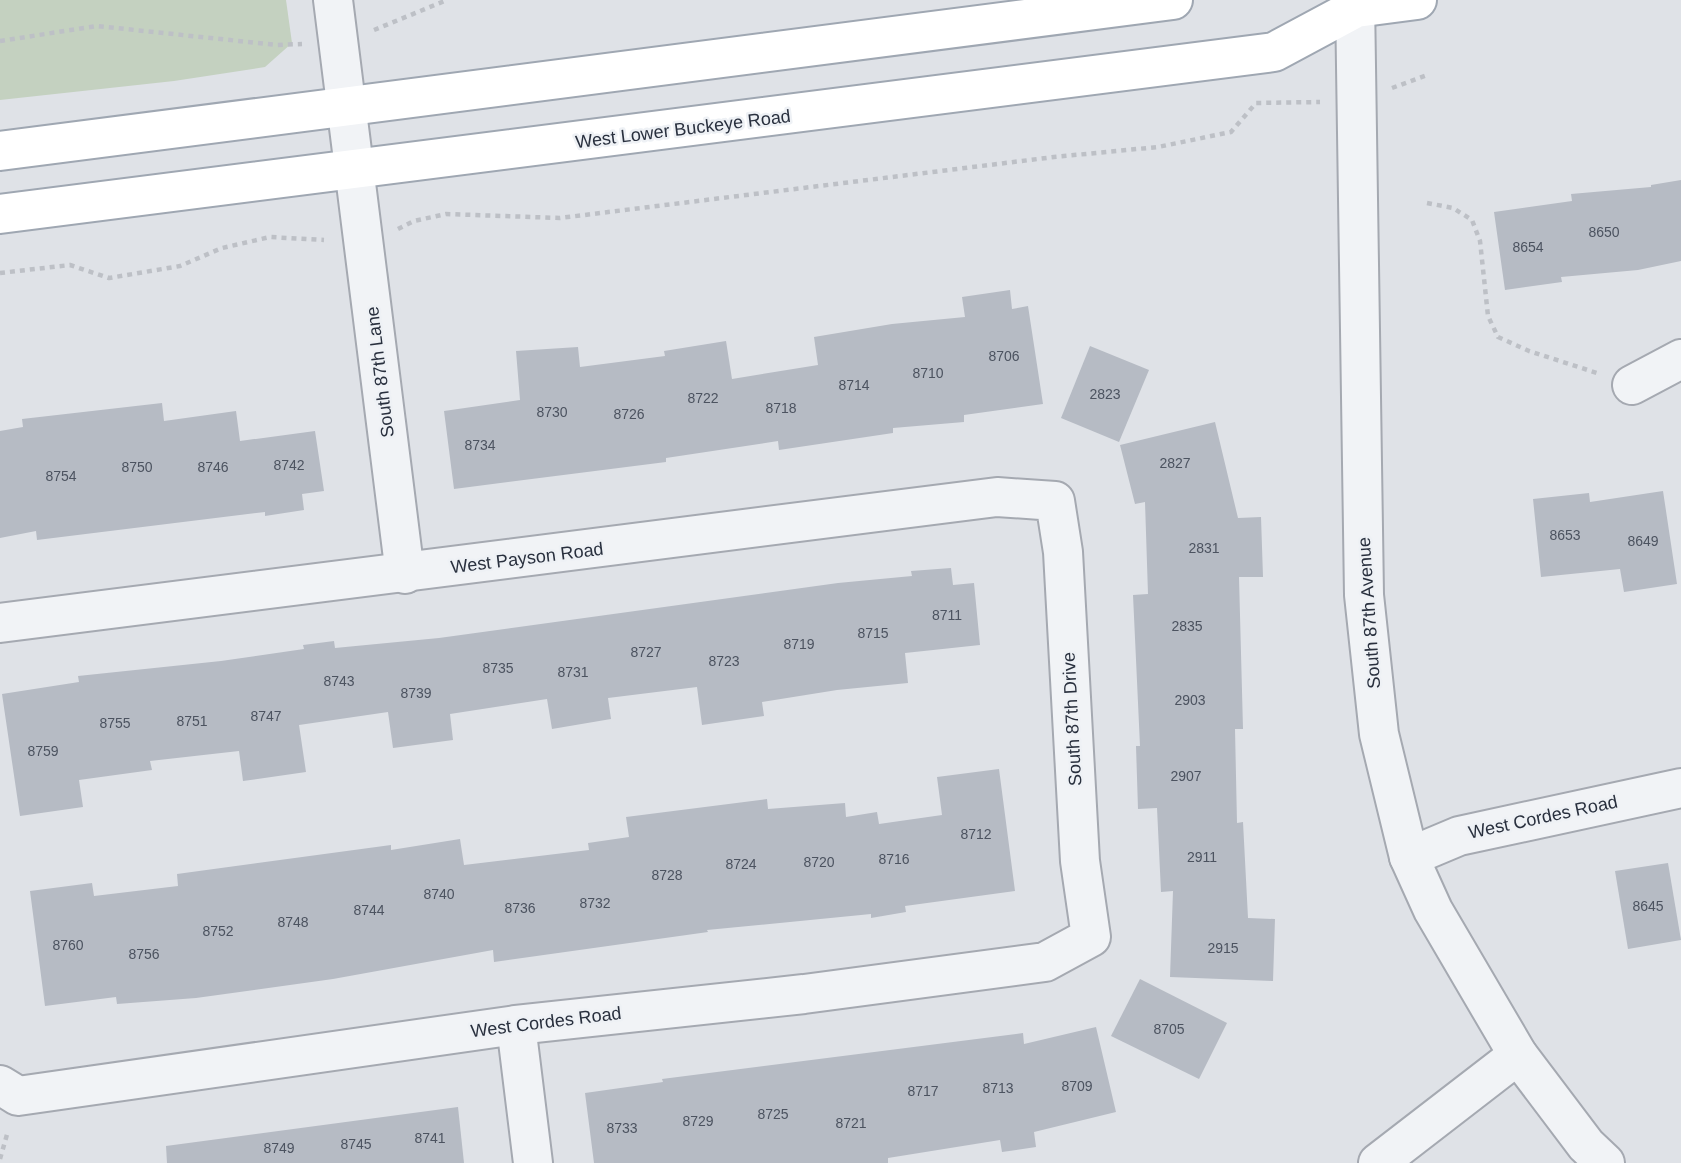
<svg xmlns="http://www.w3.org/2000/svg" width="1681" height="1163" font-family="Arial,sans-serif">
	<rect width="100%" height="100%" fill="#dfe2e7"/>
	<path fill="#c4d1c0" d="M 0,0 L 286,0 L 292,43 L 265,67 L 174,81 L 0,100 Z"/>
	<g fill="#b6bbc4">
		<path d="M 1681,180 L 1681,261 L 1638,270 L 1561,277 L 1562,282 L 1505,290 L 1494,212 L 1572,201 L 1571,194 L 1651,187 L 1651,185 Z"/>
		<path d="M 1010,290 L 1012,309 L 1028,306 L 1043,404 L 964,415 L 964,422 L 893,428 L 893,433 L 779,450 L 778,441 L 666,458 L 666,462 L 454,489 L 444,411 L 520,400 L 516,351 L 578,347 L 580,367 L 665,356 L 664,351 L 726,341 L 732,379 L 818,365 L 814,337 L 892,324 L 965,317 L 962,297 Z"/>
		<path d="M 1090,346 L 1149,370 L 1119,442 L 1061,418 Z"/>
		<path d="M 162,403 L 164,421 L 236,411 L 240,441 L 315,431 L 324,491 L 302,494 L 304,510 L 265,516 L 265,512 L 37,540 L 36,531 L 0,538 L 0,431 L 23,427 L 22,419 Z"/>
		<path d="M 1215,422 L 1238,518 L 1261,517 L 1263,577 L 1239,577 L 1243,729 L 1235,729 L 1237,823 L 1243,822 L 1248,918 L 1275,919 L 1273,981 L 1170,977 L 1173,891 L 1161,892 L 1157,808 L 1138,809 L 1136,746 L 1140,746 L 1133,595 L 1148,594 L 1145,502 L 1135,504 L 1120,445 Z"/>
		<path d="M 1663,491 L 1677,584 L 1624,592 L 1620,569 L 1541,577 L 1533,499 L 1589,493 L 1590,502 Z"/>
		<path d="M 951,568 L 953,585 L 974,583 L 980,645 L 905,653 L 908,683 L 837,690 L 762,702 L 764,716 L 702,725 L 697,687 L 608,698 L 611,719 L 552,729 L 547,699 L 450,714 L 453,740 L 393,748 L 388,712 L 299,725 L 306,772 L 243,781 L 239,751 L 150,761 L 152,770 L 79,780 L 83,807 L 20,816 L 2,694 L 79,682 L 78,676 L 221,661 L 304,649 L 303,645 L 334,641 L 335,648 L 439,638 L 838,583 L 912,576 L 911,571 Z"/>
		<path d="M 999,769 L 1015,891 L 905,906 L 906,912 L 871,918 L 871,914 L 707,930 L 708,932 L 494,962 L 493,950 L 333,979 L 196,998 L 117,1004 L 116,997 L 45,1006 L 30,891 L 92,883 L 94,896 L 178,886 L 177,874 L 391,845 L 391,850 L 460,839 L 464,865 L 589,850 L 588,843 L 629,837 L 626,817 L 767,799 L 768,809 L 845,803 L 846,817 L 877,812 L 879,824 L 942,815 L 937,777 Z"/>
		<path d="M 1668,863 L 1681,940 L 1628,949 L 1615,871 Z"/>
		<path d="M 1140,979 L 1227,1023 L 1199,1079 L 1111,1036 Z"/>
		<path d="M 1096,1027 L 1116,1112 L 1034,1132 L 1036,1147 L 1002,1152 L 1000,1140 L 888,1158 L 888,1163 L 594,1163 L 585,1093 L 663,1082 L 662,1079 L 1023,1033 L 1024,1044 Z"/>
		<path d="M 458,1107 L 464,1163 L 167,1163 L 166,1146 Z"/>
	</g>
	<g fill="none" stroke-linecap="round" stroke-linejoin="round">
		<g stroke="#a5a9b1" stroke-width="42">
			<g id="minor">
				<path d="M 333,0 L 405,574"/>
				<path d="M 1355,0 L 1364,595 L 1379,734 L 1409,857 L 1433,910 L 1518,1055 L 1586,1145 L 1605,1163"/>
				<path d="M 1632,385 L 1681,359"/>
				<path d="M 0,623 L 997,497 L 1055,501 L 1063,552 L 1080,861 L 1091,937 L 1045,962 L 804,994 L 516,1025 L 18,1096 L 0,1085"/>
				<path d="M 1409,857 L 1459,836 L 1681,788"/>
				<path d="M 516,1025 L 533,1163"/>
				<path d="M 1378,1163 L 1518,1055"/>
			</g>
		</g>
		<g stroke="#9fa7b2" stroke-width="42">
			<g id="major">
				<path d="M 0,151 L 1173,0"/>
				<path d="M 0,214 L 1274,52 L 1356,8 L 1417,0"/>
			</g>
		</g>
		<g stroke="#bdc0c6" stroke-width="4.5" stroke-dasharray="5 5" stroke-linecap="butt">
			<path d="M 374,30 L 447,0"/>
			<path d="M 0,41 L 97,26 L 277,45 L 302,44"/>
			<path d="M 1392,88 L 1427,75"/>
			<path d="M 1427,203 L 1453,208 L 1472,220 L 1480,241 L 1488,316 L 1498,337 L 1529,351 L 1597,373"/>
			<path d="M 398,229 L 414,221 L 446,214 L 560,218 L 1054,157 L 1158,147 L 1231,132 L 1256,103 L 1320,102"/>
			<path d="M 0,273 L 70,265 L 109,278 L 180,266 L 222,248 L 270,237 L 324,240"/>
			<path d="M 0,1159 L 8,1131"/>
		</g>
		<use href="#minor" stroke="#f1f3f6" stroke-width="38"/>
		<use href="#major" stroke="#fff" stroke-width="38"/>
	</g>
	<g text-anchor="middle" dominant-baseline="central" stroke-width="5" stroke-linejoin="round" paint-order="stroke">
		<g font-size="14" fill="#4c5360">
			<text x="1604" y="232">8650</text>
			<text x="1528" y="247">8654</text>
			<text x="1004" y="356">8706</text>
			<text x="928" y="373">8710</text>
			<text x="854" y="385">8714</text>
			<text x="1105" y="394">2823</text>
			<text x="703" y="398">8722</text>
			<text x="781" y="408">8718</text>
			<text x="552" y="412">8730</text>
			<text x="629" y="414">8726</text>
			<text x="480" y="445">8734</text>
			<text x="1175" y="463">2827</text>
			<text x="289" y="465">8742</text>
			<text x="137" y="467">8750</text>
			<text x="213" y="467">8746</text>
			<text x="61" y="476">8754</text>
			<text x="1565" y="535">8653</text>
			<text x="1643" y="541">8649</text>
			<text x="1204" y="548">2831</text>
			<text x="947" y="615">8711</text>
			<text x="1187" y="626">2835</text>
			<text x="873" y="633">8715</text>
			<text x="799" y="644">8719</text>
			<text x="646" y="652">8727</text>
			<text x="724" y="661">8723</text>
			<text x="498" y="668">8735</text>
			<text x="573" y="672">8731</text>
			<text x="339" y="681">8743</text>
			<text x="416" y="693">8739</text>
			<text x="1190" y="700">2903</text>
			<text x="266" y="716">8747</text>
			<text x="192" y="721">8751</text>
			<text x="115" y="723">8755</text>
			<text x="43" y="751">8759</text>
			<text x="1186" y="776">2907</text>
			<text x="976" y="834">8712</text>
			<text x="1202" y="857">2911</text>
			<text x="894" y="859">8716</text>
			<text x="819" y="862">8720</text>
			<text x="741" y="864">8724</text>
			<text x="667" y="875">8728</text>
			<text x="439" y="894">8740</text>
			<text x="595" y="903">8732</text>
			<text x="1648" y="906">8645</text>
			<text x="520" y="908">8736</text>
			<text x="369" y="910">8744</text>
			<text x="293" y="922">8748</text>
			<text x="218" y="931">8752</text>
			<text x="68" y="945">8760</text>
			<text x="1223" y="948">2915</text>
			<text x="144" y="954">8756</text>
			<text x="1169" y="1029">8705</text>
			<text x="1077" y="1086">8709</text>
			<text x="998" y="1088">8713</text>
			<text x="923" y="1091">8717</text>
			<text x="773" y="1114">8725</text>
			<text x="698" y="1121">8729</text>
			<text x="851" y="1123">8721</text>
			<text x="622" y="1128">8733</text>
			<text x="430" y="1138">8741</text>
			<text x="356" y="1144">8745</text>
			<text x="279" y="1148">8749</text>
		</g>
		<g font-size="18" fill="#29303e" stroke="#eef1f5">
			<text transform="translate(683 129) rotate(-7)">West Lower Buckeye Road</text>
			<text transform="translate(380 372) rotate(-97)">South 87th Lane</text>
			<text transform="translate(527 558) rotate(-7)">West Payson Road</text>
			<text transform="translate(1369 613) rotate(-94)">South 87th Avenue</text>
			<text transform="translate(1072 719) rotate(-93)">South 87th Drive</text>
			<text transform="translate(1543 817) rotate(-12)">West Cordes Road</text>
			<text transform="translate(546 1022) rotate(-7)">West Cordes Road</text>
		</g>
	</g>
</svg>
